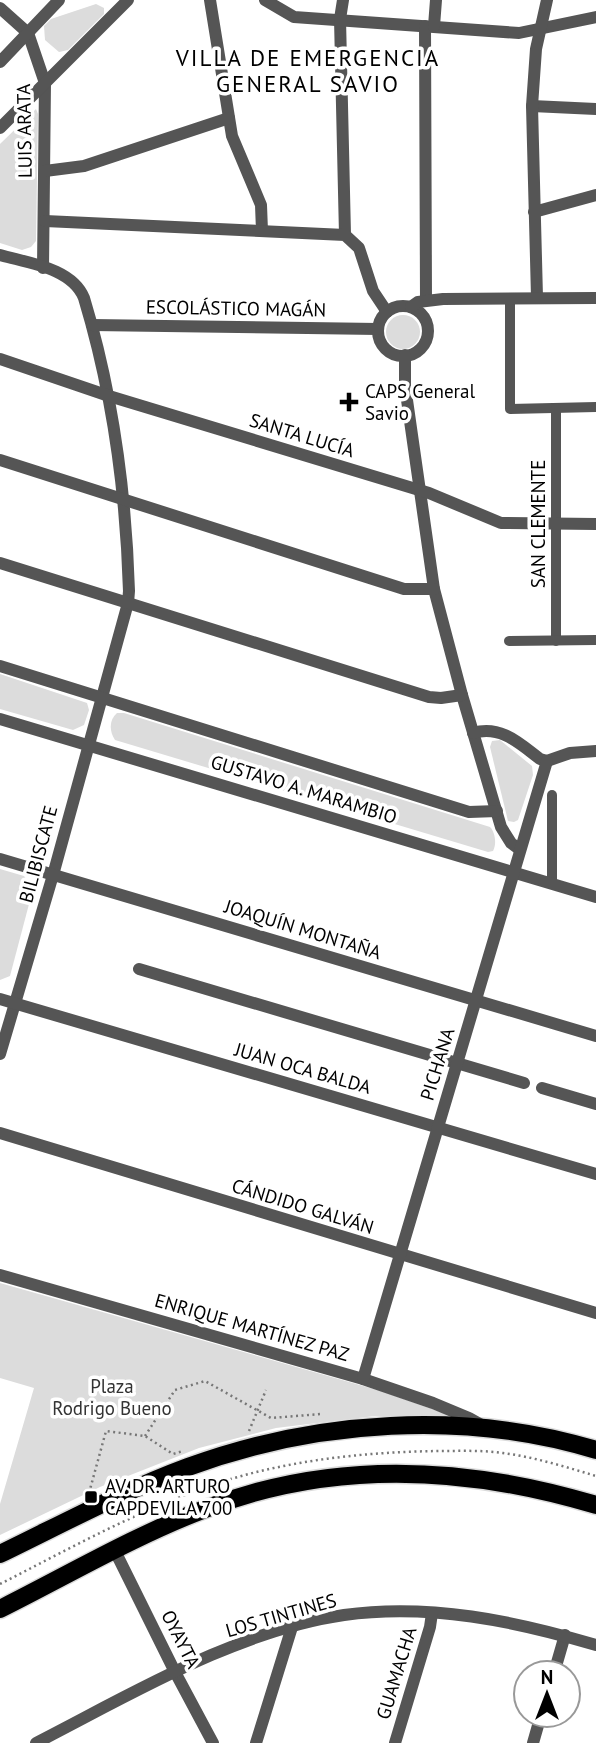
<svg xmlns="http://www.w3.org/2000/svg" width="596" height="1743" font-family="'PT Sans',sans-serif">
	<rect width="100%" height="100%" fill="#fff"/>
	<g fill="#dcdcdc">
		<path d="M 96,4 L 104,8 L 104,14 L 68,50 L 59,52 L 45,40 L 44,26 L 51,19 Z"/>
		<path d="M 36,109 L 38,114 L 36,241 L 31,247 L 22,250 L 0,243 L 0,144 Z"/>
		<circle cx="403" cy="332" r="17"/>
		<path d="M 0,674 L 87,703 L 89,710 L 84,725 L 73,730 L 0,709 Z"/>
		<path d="M 117,713 L 124,713 L 490,827 C 495,832 497,844 493,851 L 488,852 L 115,740 C 109,731 109,720 117,713 Z"/>
		<path d="M 500,740 L 532,766 L 533,775 L 518,820 L 514,822 L 508,821 L 490,747 L 492,741 Z"/>
		<path d="M 0,869 L 24,876 L 33,889 L 10,976 L 0,980 Z"/>
		<path d="M 0,1283 L 381,1391 L 460,1419 L 375,1416 L 276,1428 L 199,1448 L 100,1487 L 0,1535 L 0,1504 L 34,1388 L 0,1378 Z"/>
	</g>
	<g fill="none" stroke-linecap="round" stroke-linejoin="round">
		<g stroke="#dbdbdb" stroke-width="21">
			<g id="primary">
				<path d="M 0,1554 C 62,1524 123,1491 188,1467 C 316,1420 465,1410 596,1450"/>
				<path d="M 0,1609 C 68,1575 134,1536 205,1509 C 333,1459 466,1466 596,1505"/>
			</g>
		</g>
		<g stroke="#777" stroke-width="2.5" stroke-dasharray="2 3.5" stroke-linecap="butt">
			<path d="M 249,1431 L 266,1390"/>
			<path d="M 145,1436 L 175,1390 L 205,1381 L 271,1418 L 321,1414"/>
			<path d="M 89,1493 L 106,1431 L 145,1436 L 173,1454 L 183,1451"/>
			<path d="M 0,1584 C 63,1552 126,1517 193,1492 C 270,1462 357,1452 439,1451 C 460,1451 482,1450 503,1453 C 534,1457 566,1467 596,1476"/>
		</g>
		<g stroke="#555" stroke-width="10">
			<path d="M 510,298 L 510,409 L 596,407"/>
			<path d="M 556,408 L 556,641"/>
			<path d="M 509,641 L 596,640"/>
			<path d="M 552,884 L 552,795"/>
		</g>
		<g stroke="#555" stroke-width="12">
			<path d="M 210,0 L 232,136 L 261,205 L 262,231"/>
			<path d="M 265,0 L 294,17 L 519,33 L 596,17"/>
			<path d="M 343,0 L 340,19 L 345,235"/>
			<path d="M 0,8 L 28,33 L 45,83 L 43,268"/>
			<path d="M 425,26 L 426,300"/>
			<path d="M 434,26 L 436,0"/>
			<path d="M 0,62 L 59,0"/>
			<path d="M 532,106 L 596,109"/>
			<path d="M 0,128 L 128,0"/>
			<path d="M 45,171 L 84,166 L 229,118"/>
			<path d="M 534,212 L 596,195"/>
			<path d="M 45,221 L 345,235 L 359,248 L 373,291 L 387,312"/>
			<path d="M 0,255 C 28,263 72,268 84,298 C 113,394 126,492 129,591 L 128,603 L 53,875 L 0,1054"/>
			<path d="M 537,297 L 532,106 L 536,49 L 547,0"/>
			<circle cx="403" cy="331" r="25"/>
			<path d="M 411,307 L 418,302 L 443,299 L 596,298"/>
			<path d="M 92,325 L 378,329"/>
			<path d="M 405,355 L 405,386 L 434,589 L 462,695 L 501,827 L 511,843 L 519,849"/>
			<path d="M 0,359 L 109,396 L 429,493 L 501,523 L 596,524"/>
			<path d="M 0,460 L 404,589 L 434,589"/>
			<path d="M 0,563 L 429,697 L 441,698 L 462,695"/>
			<path d="M 0,666 L 469,812 L 497,811"/>
			<path d="M 0,719 L 596,897"/>
			<path d="M 473,733 C 501,725 519,743 540,759 L 547,761"/>
			<path d="M 547,761 L 570,753 L 596,751"/>
			<path d="M 0,859 L 596,1036"/>
			<path d="M 139,969 L 524,1083"/>
			<path d="M 0,999 L 596,1174"/>
			<path d="M 542,1088 L 596,1104"/>
			<path d="M 0,1133 L 596,1313"/>
			<path d="M 0,1275 L 363,1379 L 433,1403 L 469,1418 L 485,1427"/>
			<path d="M 363,1379 L 547,761"/>
			<path d="M 115,1551 L 175,1672 L 213,1743"/>
			<path d="M 554,1673 L 565,1635"/>
			<path d="M 36,1743 C 130,1695 238,1630 344,1615 C 429,1603 515,1621 596,1645"/>
			<path d="M 256,1743 L 292,1627"/>
			<path d="M 395,1743 L 430,1627 L 432,1613"/>
			<path d="M 533,1743 L 541,1715"/>
		</g>
		<use href="#primary" stroke="#000" stroke-width="18"/>
	</g>
	<g fill="#000" stroke="#fff" stroke-width="2.5">
		<path d="M345.5 391.5h7v7h7v7h-7v7h-7v-7h-7v-7h7z"/>
		<rect x="84" y="1490" width="14" height="14" rx="3.5"/>
	</g>
	<g text-anchor="middle" dominant-baseline="central" stroke-width="7" stroke-linejoin="round" paint-order="stroke">
		<g font-size="19" fill="#000" stroke="#fff">
			<text transform="translate(24 131) rotate(-91)">LUIS ARATA</text>
			<text transform="translate(236 308) rotate(1)">ESCOLÁSTICO MAGÁN</text>
			<text transform="translate(302 435) rotate(17)">SANTA LUCÍA</text>
			<text transform="translate(538 524) rotate(-90)">SAN CLEMENTE</text>
			<text transform="translate(304 789) rotate(17)">GUSTAVO A. MARAMBIO</text>
			<text transform="translate(38 854) rotate(-75)">BILIBISCATE</text>
			<text transform="translate(303 929) rotate(17)">JOAQUÍN MONTAÑA</text>
			<text transform="translate(437 1064) rotate(-73)">PICHANA</text>
			<text transform="translate(303 1068) rotate(16)">JUAN OCA BALDA</text>
			<text transform="translate(303 1206) rotate(17)">CÁNDIDO GALVÁN</text>
			<text transform="translate(252 1327) rotate(16)">ENRIQUE MARTÍNEZ PAZ</text>
			<text transform="translate(281 1615) rotate(-16)">LOS TINTINES</text>
			<text transform="translate(181 1639) rotate(63)">OYAYTA</text>
			<text transform="translate(396 1673) rotate(-73)">GUAMACHA</text>
		</g>
		<g font-size="19" fill="#000" stroke="#fff" text-anchor="start">
			<text x="365" y="391">CAPS General<tspan x="365" dy="22">Savio</tspan></text>
			<text x="105" y="1486">AV. DR. ARTURO<tspan x="105" dy="22">CAPDEVILA 700</tspan></text>
		</g>
		<g font-size="19" fill="#333" stroke="#fff">
			<text x="112" y="1386">Plaza<tspan x="112" dy="22">Rodrigo Bueno</tspan></text>
		</g>
		<g font-size="23" letter-spacing="2" fill="#000" stroke="#fff">
			<text x="308" y="57">VILLA DE EMERGENCIA<tspan x="308" dy="26">GENERAL SAVIO</tspan></text>
		</g>
	</g>
	<g transform="translate(547 1694)"><circle r="33" fill="#ffffff" stroke="#999999" stroke-width="2"/>
	<path d="M0-5L12 26L0 18L-12 26Z" fill="#000000"/>
	<text y="-10" font-size="19" font-weight="bold" text-anchor="middle" fill="#000000">N</text>
	</g>
</svg>
